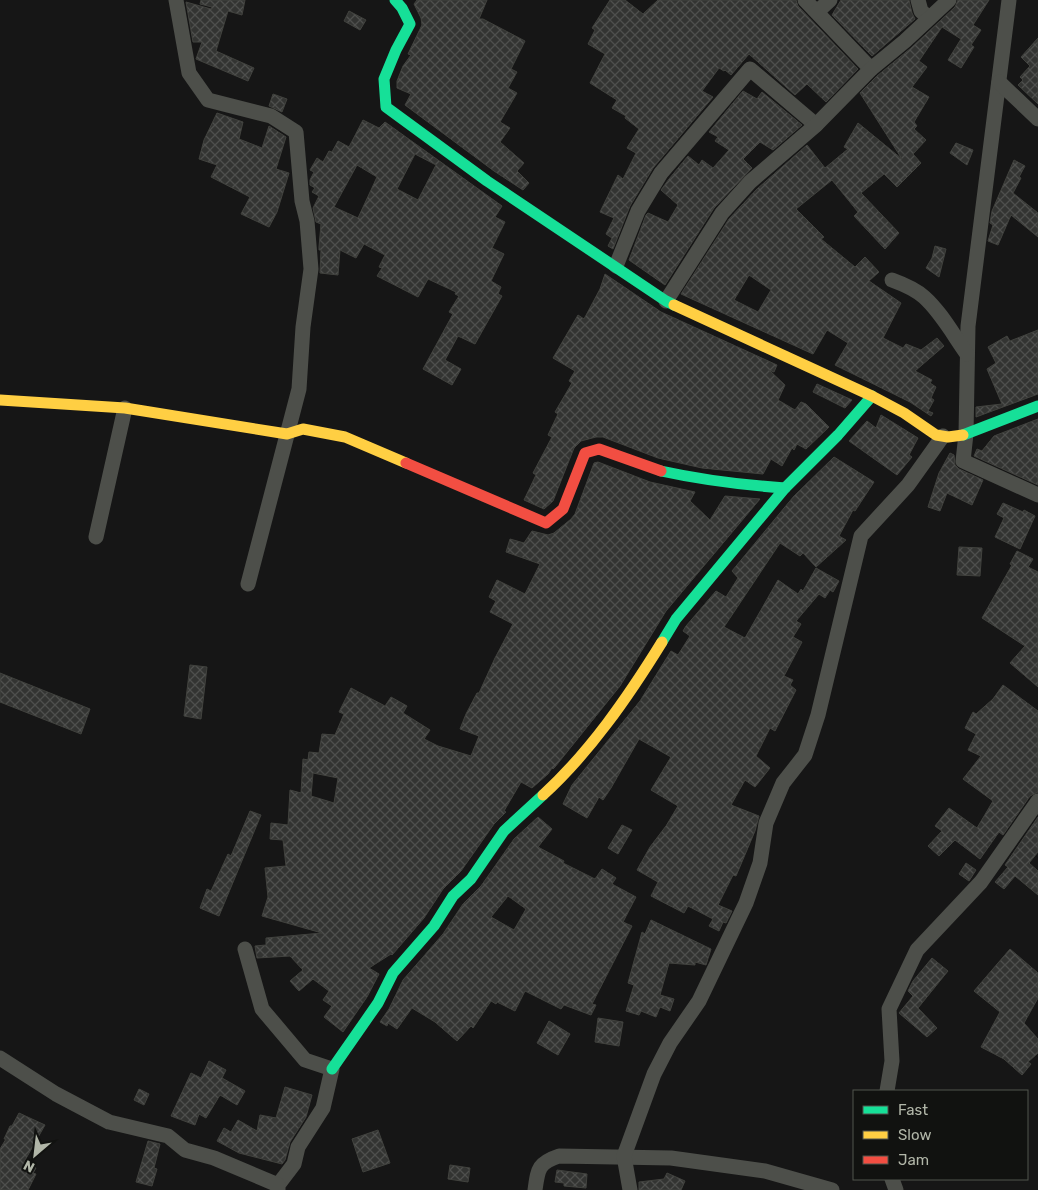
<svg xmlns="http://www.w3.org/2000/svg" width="1038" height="1190" font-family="Rubik,sans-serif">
	<defs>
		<pattern id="building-cross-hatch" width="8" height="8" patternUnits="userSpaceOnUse" patternTransform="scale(1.25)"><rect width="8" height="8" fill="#333432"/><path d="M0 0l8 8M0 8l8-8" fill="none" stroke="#4e4f4d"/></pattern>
	</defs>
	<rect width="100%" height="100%" fill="#161616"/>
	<g fill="url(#building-cross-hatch)" stroke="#41423e" fill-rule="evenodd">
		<path d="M 201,0 L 245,0 L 242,15 L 228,11 L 216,51 L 254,68 L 248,81 L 196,59 L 202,42 L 193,42 L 186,2 L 211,9 L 212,7 L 200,4 Z"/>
		<path d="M 417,0 L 487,0 L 479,19 L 483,19 L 525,41 L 511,69 L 517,72 L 508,88 L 517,93 L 500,122 L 510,128 L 500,142 L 524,163 L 517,171 L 529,183 L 523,190 L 494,171 L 405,105 L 411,94 L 397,88 L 397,81 L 403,66 L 411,55 L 408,54 L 422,25 L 421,18 L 414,4 Z"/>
		<path d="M 610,0 L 625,0 L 643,14 L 658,0 L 796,0 L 798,6 L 858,69 L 826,102 L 807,84 L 795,95 L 749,54 L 731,75 L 725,70 L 724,71 L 719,68 L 702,91 L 713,97 L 653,168 L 630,206 L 613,249 L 608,246 L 612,238 L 606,234 L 614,218 L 600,212 L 618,175 L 623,179 L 636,153 L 627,148 L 639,129 L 625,118 L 626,116 L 612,108 L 617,100 L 590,83 L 605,54 L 588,44 L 595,30 L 592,28 Z"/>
		<path d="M 841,0 L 909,0 L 912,13 L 915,19 L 872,56 L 832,15 Z"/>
		<path d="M 958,0 L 989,0 L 973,25 L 981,30 L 971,45 L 974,47 L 961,68 L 948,60 L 961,39 L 942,27 L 919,61 L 927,67 L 912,87 L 929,97 L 914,122 L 917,126 L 914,129 L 926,140 L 913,154 L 921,163 L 897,187 L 884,174 L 861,193 L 899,233 L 885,249 L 854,216 L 858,212 L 832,180 L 796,209 L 824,237 L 821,239 L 855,267 L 865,257 L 879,272 L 869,281 L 901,303 L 883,338 L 903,348 L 906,344 L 921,350 L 937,338 L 944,346 L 915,371 L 932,380 L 930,383 L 936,387 L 931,398 L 934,400 L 928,411 L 933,413 L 931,416 L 910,402 L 835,365 L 848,343 L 827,330 L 813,354 L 681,294 L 729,219 L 757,189 L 807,145 L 825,168 L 848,149 L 844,147 L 858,123 L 902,159 L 860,93 L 877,76 L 911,48 L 955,7 ZM 749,275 L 771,290 L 758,312 L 734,300 Z"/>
		<path d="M 349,11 L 366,20 L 360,30 L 344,21 Z"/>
		<path d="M 1038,38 L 1038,104 L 1018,85 L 1023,80 L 1020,77 L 1030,66 L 1021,57 Z"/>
		<path d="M 743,91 L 757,99 L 762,92 L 802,125 L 773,150 L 760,142 L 743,159 L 752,168 L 714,208 L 665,285 L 629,260 L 646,215 L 648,213 L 668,222 L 678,205 L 661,190 L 669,179 L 688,156 L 699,165 L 702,160 L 713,168 L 729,150 L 715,141 L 718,137 L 709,132 Z"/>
		<path d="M 273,94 L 287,99 L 282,112 L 269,106 Z"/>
		<path d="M 217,113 L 243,122 L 239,139 L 262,148 L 269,126 L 286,137 L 276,169 L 289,173 L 277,212 L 269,227 L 241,214 L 250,197 L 211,177 L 217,165 L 199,159 L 204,140 Z"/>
		<path d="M 363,120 L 379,128 L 385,122 L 502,206 L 495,217 L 505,222 L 492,248 L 504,254 L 491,281 L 501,287 L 498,294 L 502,296 L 475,344 L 458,336 L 445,360 L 461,369 L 452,385 L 423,369 L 453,314 L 449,312 L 459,296 L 455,294 L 456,292 L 428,279 L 418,297 L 377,276 L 382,268 L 379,267 L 385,255 L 364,244 L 356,258 L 340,250 L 338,275 L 320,273 L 321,250 L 319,250 L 319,247 L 321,224 L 316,222 L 313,208 L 319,196 L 312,192 L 315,188 L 310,185 L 310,180 L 314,172 L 310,170 L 317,158 L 323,162 L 329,151 L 332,152 L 338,141 L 349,147 ZM 415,154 L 436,165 L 418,200 L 397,189 ZM 357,165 L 377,177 L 358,218 L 334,207 Z"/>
		<path d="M 956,143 L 973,150 L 967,165 L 950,153 Z"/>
		<path d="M 1014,160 L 1025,166 L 1019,177 L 1021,178 L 1013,193 L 1038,213 L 1038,237 L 1011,215 L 998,245 L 988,241 L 993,225 L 990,223 L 992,211 Z"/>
		<path d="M 935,246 L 946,249 L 939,277 L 926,268 L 932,258 Z"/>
		<path d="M 605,274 L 661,312 L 777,365 L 774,372 L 769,370 L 785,385 L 778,400 L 795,410 L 801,402 L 806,404 L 829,427 L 806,449 L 797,444 L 794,450 L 792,448 L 782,466 L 771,459 L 763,474 L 702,468 L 658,458 L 603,437 L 596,437 L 581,441 L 574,448 L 553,501 L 544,509 L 524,500 L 536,475 L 533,473 L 552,437 L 548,435 L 558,414 L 555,412 L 572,383 L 569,381 L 575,371 L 553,358 L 578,315 L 584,319 L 600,289 Z"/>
		<path d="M 1038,330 L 1038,394 L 976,417 L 976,407 L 1002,404 L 987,369 L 996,363 L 988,347 L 1007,336 L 1010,341 Z"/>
		<path d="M 817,384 L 852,400 L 845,408 L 813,392 Z"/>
		<path d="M 881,415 L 918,438 L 909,455 L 912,457 L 897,475 L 849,441 L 867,421 L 876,428 Z"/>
		<path d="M 1038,419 L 1038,485 L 974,456 L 977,449 L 982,451 L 994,436 Z"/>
		<path d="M 950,453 L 954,455 L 955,465 L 959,469 L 983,480 L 972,505 L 947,493 L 940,511 L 928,507 L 939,473 Z"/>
		<path d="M 834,457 L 874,482 L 855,511 L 853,510 L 839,536 L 846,540 L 816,567 L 803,553 L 800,556 L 780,543 L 724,627 L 745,638 L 778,580 L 798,594 L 801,589 L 803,591 L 816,568 L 839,581 L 833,592 L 830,590 L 825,598 L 819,594 L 796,621 L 801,624 L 793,637 L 802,642 L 784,676 L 793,680 L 790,685 L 796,690 L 775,731 L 770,728 L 756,756 L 770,768 L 755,787 L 745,780 L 731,805 L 759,816 L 755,831 L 736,876 L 733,875 L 718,905 L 732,911 L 726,923 L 723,922 L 719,931 L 709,926 L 713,919 L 688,906 L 684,913 L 651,896 L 658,882 L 637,870 L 650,847 L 666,826 L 678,806 L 651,790 L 671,757 L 639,739 L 611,788 L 603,800 L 599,797 L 587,818 L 563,804 L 572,785 L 640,701 L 671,651 L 678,655 L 690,636 L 683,631 L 686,626 L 716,591 L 726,597 L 738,578 L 732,571 L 794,496 Z"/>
		<path d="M 598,462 L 650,482 L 695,492 L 690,501 L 710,520 L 725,496 L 760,499 L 666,611 L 620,686 L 555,767 L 553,769 L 552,768 L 548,774 L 532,788 L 521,782 L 504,811 L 506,812 L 494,824 L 461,871 L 443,889 L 424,918 L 392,955 L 391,954 L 369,968 L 379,974 L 367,997 L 343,1032 L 324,1017 L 332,1006 L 323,1000 L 329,991 L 313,979 L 299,991 L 290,981 L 303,970 L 290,956 L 257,958 L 255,946 L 266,945 L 266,938 L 322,933 L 262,916 L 268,897 L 265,868 L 286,866 L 283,840 L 270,839 L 271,823 L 288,825 L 290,790 L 301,793 L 303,759 L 308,760 L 309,752 L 319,753 L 322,734 L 335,735 L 344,714 L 339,712 L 351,688 L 385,706 L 391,697 L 407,706 L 403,713 L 430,730 L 424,739 L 438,746 L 471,756 L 479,736 L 460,729 L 466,714 L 477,693 L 479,693 L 495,658 L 513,624 L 490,612 L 496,601 L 489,597 L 497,580 L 525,594 L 540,564 L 506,552 L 510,539 L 524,543 L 532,531 L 548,535 L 554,533 L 571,519 L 575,514 L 594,463 ZM 313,773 L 338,778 L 334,803 L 311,796 Z"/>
		<path d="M 1003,503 L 1023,512 L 1024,510 L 1035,516 L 1020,549 L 995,537 L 1004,518 L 997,514 Z"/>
		<path d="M 959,547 L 982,548 L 980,576 L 957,575 Z"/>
		<path d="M 1017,551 L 1033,559 L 1028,567 L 1038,572 L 1038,687 L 1010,663 L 1025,646 L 982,618 L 1012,565 L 1010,564 Z"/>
		<path d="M 190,665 L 207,667 L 201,719 L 184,716 Z"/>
		<path d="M 0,673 L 90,709 L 81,734 L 0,702 Z"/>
		<path d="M 1003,685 L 1038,711 L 1038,792 L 1030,796 L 1003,835 L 999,832 L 980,859 L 955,840 L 939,856 L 928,846 L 942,831 L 935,826 L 949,808 L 977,828 L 993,801 L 963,779 L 981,756 L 968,750 L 976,734 L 965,728 L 973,712 L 976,714 L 993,699 Z"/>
		<path d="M 250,811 L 261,815 L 219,916 L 200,908 L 207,889 L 211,891 L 228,854 L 231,856 Z"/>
		<path d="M 538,817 L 552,829 L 538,847 L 564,861 L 563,863 L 595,879 L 602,869 L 616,878 L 612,884 L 636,897 L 623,922 L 632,926 L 592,1004 L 596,1005 L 591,1015 L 564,1005 L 561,1009 L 525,991 L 515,1011 L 497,1002 L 496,1004 L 491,1001 L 473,1028 L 471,1026 L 457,1041 L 435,1022 L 412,1008 L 397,1029 L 388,1023 L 387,1026 L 380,1022 L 389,1009 L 403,980 L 443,934 L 463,904 L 481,886 L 514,839 ZM 508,896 L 526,909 L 514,930 L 491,917 Z"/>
		<path d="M 1038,817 L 1038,852 L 1029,863 L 1038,871 L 1038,895 L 1015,876 L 1004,889 L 995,882 L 1008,867 L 1005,865 Z"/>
		<path d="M 622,825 L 632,830 L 618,854 L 608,848 Z"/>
		<path d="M 966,863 L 976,870 L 969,881 L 959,874 Z"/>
		<path d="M 651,920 L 711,949 L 706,965 L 695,962 L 695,965 L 669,963 L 660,995 L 674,999 L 670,1011 L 660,1007 L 656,1017 L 641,1011 L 639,1015 L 626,1011 L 634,985 L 628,983 L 642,932 L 645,934 Z"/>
		<path d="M 1010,949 L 1038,973 L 1038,998 L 1024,1023 L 1038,1039 L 1038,1053 L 1028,1062 L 1031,1064 L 1022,1075 L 1004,1059 L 981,1047 L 1000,1012 L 974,991 Z"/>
		<path d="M 932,958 L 948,971 L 918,1008 L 937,1028 L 927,1037 L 899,1013 L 913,996 L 908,991 L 913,981 Z"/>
		<path d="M 598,1018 L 623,1022 L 619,1046 L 595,1042 Z"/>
		<path d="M 549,1021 L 570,1034 L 558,1055 L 537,1043 Z"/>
		<path d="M 209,1061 L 226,1070 L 222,1078 L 245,1091 L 237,1105 L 220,1095 L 206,1118 L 199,1114 L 195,1125 L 171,1116 L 191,1073 L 201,1078 Z"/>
		<path d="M 285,1087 L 312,1095 L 306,1117 L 290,1142 L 285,1160 L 282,1164 L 239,1153 L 217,1141 L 224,1128 L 231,1132 L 238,1120 L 257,1131 L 260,1115 L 276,1118 Z"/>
		<path d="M 139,1089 L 149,1094 L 144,1105 L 134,1100 Z"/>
		<path d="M 19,1113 L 45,1125 L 24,1162 L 36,1168 L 33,1173 L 36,1174 L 28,1190 L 0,1190 L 0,1149 L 6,1139 L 4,1139 L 10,1126 L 12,1126 Z"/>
		<path d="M 378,1130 L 390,1163 L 363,1172 L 352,1139 Z"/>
		<path d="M 148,1141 L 160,1144 L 154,1168 L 157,1169 L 152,1186 L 136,1182 Z"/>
		<path d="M 450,1165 L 470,1168 L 468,1182 L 448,1179 Z"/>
		<path d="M 557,1170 L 587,1174 L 586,1188 L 564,1186 L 564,1183 L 555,1182 Z"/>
		<path d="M 667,1173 L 685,1181 L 681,1190 L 639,1190 L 639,1182 L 664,1179 Z"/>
	</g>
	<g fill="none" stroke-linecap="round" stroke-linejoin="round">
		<g stroke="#4d4f4a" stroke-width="15">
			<path d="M 176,0 L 189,73 L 208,100 L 271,116 L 296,132 L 302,201 L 307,221 L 311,269 L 303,327 L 299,389 L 248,584"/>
			<path d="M 805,0 L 871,69"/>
			<path d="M 918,0 L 921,11 L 929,18"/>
			<path d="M 1009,0 L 968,326 L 966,434 L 963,461 L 1038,495"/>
			<path d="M 817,12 L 830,0"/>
			<path d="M 999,82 L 1038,119"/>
			<path d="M 616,266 L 638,211 L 661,173 L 750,69 L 816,125"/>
			<path d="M 892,280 C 903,284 915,289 924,297 C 941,312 954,336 967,354"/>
			<path d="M 666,301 L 722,213 L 750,182 L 816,125 L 871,69 L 905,41 L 949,0"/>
			<path d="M 96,537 L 125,408"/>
			<path d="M 245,949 L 262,1009 L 305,1060 L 332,1069 L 323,1108 L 298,1147 L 294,1164 L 278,1185 L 278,1190"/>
			<path d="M 0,1058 L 56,1094 L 109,1122 L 168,1136 L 185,1150 L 214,1158 L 278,1185"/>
			<path d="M 887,1091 L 892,1061 L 889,1009 L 917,950 L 981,882 L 1038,801"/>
			<path d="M 892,1179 L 896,1190"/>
			<path d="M 535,1190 C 538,1169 538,1163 559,1156 L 671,1158 L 765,1171 L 832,1190"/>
			<path d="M 630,1190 L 624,1156 L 654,1074 L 670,1043 L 699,1001 L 746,903 L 760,863 L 766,823 L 783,783 L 805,755 L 818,715 L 861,536 L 908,485 L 943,436"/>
		</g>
		<g stroke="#16e098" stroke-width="11">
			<path d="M 395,0 L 402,8 L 410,24 L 396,50 L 384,79 L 386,107 L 487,181 L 666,301 L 674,305"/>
			<path d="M 963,435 L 1038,406"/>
			<path d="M 661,471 C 702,480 743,485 785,488"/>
			<path d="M 662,642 L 676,619 L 785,488 L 838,435 L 872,396"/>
			<path d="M 332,1069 L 378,1003 L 393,973 L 434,926 L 453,896 L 471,879 L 504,831 L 543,795"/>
		</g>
		<g stroke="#ffcf43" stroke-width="11">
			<path d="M 674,305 L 872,396 L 904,413 L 936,435 L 948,437 L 963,435"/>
			<path d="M 0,400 L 125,408 L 287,434 L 303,429 L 345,437 L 406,463"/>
			<path d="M 543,795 C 590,752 628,697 662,642"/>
		</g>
		<path stroke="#f24e42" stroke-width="11" d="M 406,463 L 546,523 L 563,509 L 585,453 L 599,449 L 661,471"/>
	</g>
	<rect x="853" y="1090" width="175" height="90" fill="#111210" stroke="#51544d"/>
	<rect x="863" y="1106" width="25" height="8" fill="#16e098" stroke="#51544d"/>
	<text x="898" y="1115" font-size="15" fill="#b1b6a8">Fast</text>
	<rect x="863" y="1131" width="25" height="8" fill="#ffcf43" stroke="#51544d"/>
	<text x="898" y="1140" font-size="15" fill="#b1b6a8">Slow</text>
	<rect x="863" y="1156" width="25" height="8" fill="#f24e42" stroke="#51544d"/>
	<text x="898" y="1165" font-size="15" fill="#b1b6a8">Jam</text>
	<g transform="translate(35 1155) rotate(208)" stroke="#111210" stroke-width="4" paint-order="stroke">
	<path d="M0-4L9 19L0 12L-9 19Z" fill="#b1b6a8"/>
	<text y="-8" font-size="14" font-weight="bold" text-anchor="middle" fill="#b1b6a8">N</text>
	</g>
</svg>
